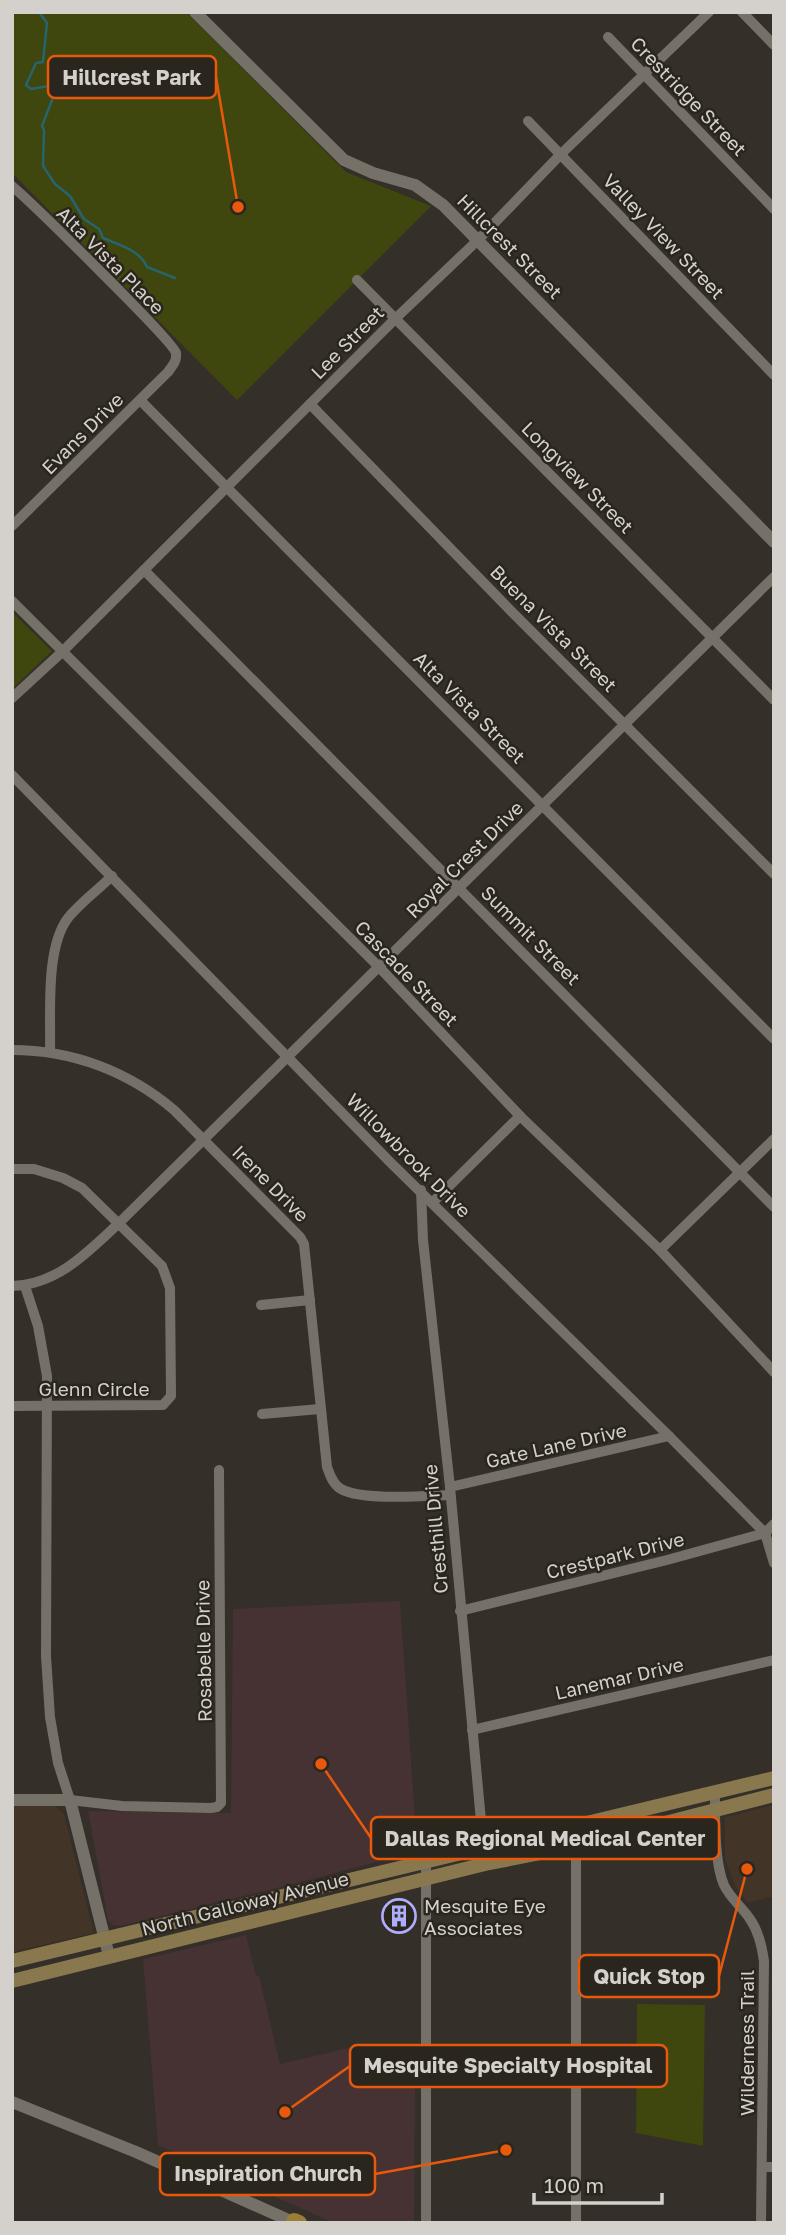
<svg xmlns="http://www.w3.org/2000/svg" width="786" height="2235" font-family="'Golos Text',sans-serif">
	<rect width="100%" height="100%" fill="#342f28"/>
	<g fill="#423527">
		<path d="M 53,1804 L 64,1814 L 94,1933 L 12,1952 L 12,1805 Z"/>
		<path d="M 774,1805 L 774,1896 L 748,1903 L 735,1886 L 725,1859 L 725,1817 Z"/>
	</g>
	<g fill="#463232">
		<path d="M 400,1601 L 417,1848 L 402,1855 L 297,1883 L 120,1926 L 113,1925 L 108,1920 L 88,1811 L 231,1813 L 233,1609 Z"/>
		<path d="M 246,1935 L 256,1975 L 259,1976 L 280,2064 L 353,2047 L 353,2079 L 415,2078 L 414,2223 L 334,2223 L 158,2145 L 143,1959 Z"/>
	</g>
	<g fill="#3f460e">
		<path d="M 12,12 L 186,12 L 346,172 L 431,206 L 237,400 L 12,173 Z"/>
		<path d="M 12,612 L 52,651 L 12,689 Z"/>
		<path d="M 637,2004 L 705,2005 L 703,2146 L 636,2133 Z"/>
	</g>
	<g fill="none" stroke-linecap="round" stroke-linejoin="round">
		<path stroke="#26656d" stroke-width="2.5" d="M 39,12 L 47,23 L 43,62 L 36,63 L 26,85 L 31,89 L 49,86 L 54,95 L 42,126 L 44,130 L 43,166 L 55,184 L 70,196 L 84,219 L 99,229 L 103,238 C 119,245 140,250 147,267 L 175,278"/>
		<g stroke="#767168" stroke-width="10">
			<path d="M 742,12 L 774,45"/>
			<path d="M 608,37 L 774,209"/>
			<path d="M 528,121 L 774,375"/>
			<path d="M 12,186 C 32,203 173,341 176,353 C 177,362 172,366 168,372 L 12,526"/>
			<path d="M 357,280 L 774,700"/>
			<path d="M 140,400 L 774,1039"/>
			<path d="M 310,404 L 511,611 L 774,874"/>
			<path d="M 144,570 L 774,1207"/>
			<path d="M 12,601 L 379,967 L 520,1116 L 660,1250 L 774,1372"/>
			<path d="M 12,698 L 62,652 L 396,318 L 479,239 L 561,154 L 709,12"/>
			<path d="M 12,775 L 390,1162 L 669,1436 L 765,1533 L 774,1563"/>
			<path d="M 12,1050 C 72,1050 128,1071 174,1110 L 300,1237 L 304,1244 L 327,1467 C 330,1475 333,1485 341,1489 C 363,1501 424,1496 450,1495"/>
			<path d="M 50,1052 C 51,1015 45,948 68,918 C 80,903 98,890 112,876"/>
			<path d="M 12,1169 L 34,1169 L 63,1178 L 82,1188 L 162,1266 L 170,1288 L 171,1396 L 163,1405 L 12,1406"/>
			<path d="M 421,1190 L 423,1240 L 450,1487 L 484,1853"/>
			<path d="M 432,1203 L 520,1116"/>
			<path d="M 660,1250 L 774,1139"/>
			<path d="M 12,1286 C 57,1285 88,1252 119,1223 L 774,577"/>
			<path d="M 25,1286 L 38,1326 L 47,1376 L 46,1656 L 50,1717 L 58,1763 L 70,1800 L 122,1806 L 211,1808 L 217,1807 L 221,1803 L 219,1470"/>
			<path d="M 261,1305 L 310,1300"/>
			<path d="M 262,1414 L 320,1409"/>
			<path d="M 450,1487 L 669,1436"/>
			<path d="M 460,1611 L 667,1560 L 765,1533 L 774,1524"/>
			<path d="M 472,1730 L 774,1660"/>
			<path d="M 715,1792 C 715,1817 714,1862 724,1885 C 730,1898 742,1907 750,1919 C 759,1932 762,1946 764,1961 L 761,2223"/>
			<path d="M 573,1826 L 576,1846 L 576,2223"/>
			<path d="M 426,1860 L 426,2223"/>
			<path d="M 763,2167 L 774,2167"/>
		</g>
		<g stroke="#767168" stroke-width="12">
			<path d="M 195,12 L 344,160 L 373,173 L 415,185 L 443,205 L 774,542"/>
			<path d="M 12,1800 L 70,1800 L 109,1956"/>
			<path d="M 12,2102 L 136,2152 L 295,2223"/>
		</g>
		<g stroke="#89774e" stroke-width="14">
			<path d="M 12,1961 L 774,1778"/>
			<path d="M 12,1981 L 485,1864 L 576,1846 L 774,1795"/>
		</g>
		<path stroke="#9c7d35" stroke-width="16" d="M 294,2221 L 299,2223"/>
	</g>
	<defs>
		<g id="building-ring" transform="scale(1.75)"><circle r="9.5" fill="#2a261e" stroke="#afaefa" stroke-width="1.5"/><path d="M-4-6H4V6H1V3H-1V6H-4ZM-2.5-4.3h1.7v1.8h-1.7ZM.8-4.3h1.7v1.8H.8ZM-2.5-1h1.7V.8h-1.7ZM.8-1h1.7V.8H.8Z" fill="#afaefa"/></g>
	</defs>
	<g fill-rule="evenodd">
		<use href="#building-ring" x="399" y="1916"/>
	</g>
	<g text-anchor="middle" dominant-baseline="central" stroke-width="5" stroke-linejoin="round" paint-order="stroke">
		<g font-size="19" fill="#d4d1cc" stroke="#2a261e">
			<text transform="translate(689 96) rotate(46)">Crestridge Street</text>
			<text transform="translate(664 236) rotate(46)">Valley View Street</text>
			<text transform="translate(510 246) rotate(45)">Hillcrest Street</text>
			<text transform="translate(111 260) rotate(45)">Alta Vista Place</text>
			<text transform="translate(347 342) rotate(-45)">Lee Street</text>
			<text transform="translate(82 433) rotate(-45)">Evans Drive</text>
			<text transform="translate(578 477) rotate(45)">Longview Street</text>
			<text transform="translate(554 628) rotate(45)">Buena Vista Street</text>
			<text transform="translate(470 707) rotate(45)">Alta Vista Street</text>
			<text transform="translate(464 859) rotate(-45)">Royal Crest Drive</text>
			<text transform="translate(531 935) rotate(45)">Summit Street</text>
			<text transform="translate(407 973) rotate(46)">Cascade Street</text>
			<text transform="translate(409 1155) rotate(45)">Willowbrook Drive</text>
			<text transform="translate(271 1183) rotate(45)">Irene Drive</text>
			<text x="94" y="1388">Glenn Circle</text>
			<text transform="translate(556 1445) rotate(-13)">Gate Lane Drive</text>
			<text transform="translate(435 1529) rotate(-95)">Cresthill Drive</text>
			<text transform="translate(615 1555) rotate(-14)">Crestpark Drive</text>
			<text transform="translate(203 1651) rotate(-91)">Rosabelle Drive</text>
			<text transform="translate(619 1678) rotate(-13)">Lanemar Drive</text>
			<text transform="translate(245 1903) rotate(-14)">North Galloway Avenue</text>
			<text transform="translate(746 2043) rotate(-90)">Wilderness Trail</text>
		</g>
		<g font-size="19" fill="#d4d1cc" stroke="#2a261e" text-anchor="start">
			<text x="424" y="1905">Mesquite Eye<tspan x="424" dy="22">Associates</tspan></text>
		</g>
	</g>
	<path fill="none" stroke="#e8590c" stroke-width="2.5" d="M238 207L216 77M321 1764L371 1838M747 1869L719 1976M285 2112L350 2066M506 2150L375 2174"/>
	<g fill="#e8590c" stroke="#2a261e" stroke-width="2.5">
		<circle cx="238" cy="207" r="7"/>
		<circle cx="321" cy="1764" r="7"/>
		<circle cx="747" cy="1869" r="7"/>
		<circle cx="285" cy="2112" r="7"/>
		<circle cx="506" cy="2150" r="7"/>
	</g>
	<g fill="#2a261e" stroke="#e8590c" stroke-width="2.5">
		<rect x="48" y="56" width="168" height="42" rx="7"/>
		<rect x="371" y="1817" width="348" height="42" rx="7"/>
		<rect x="579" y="1955" width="140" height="42" rx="7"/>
		<rect x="350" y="2045" width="317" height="42" rx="7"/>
		<rect x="160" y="2153" width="215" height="42" rx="7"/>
	</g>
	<g font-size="21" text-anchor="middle" font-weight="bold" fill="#d4d1cc">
		<text x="132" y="85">Hillcrest Park</text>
		<text x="545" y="1846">Dallas Regional Medical Center</text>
		<text x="649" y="1984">Quick Stop</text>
		<text x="508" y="2073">Mesquite Specialty Hospital</text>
		<text x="268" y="2181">Inspiration Church</text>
	</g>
	<rect width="786" height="2235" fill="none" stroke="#d4d1cc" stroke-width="28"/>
	<path d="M534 2193v10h128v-10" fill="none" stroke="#d4d1cc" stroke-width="3.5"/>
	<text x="544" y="2193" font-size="21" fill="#d4d1cc" stroke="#2a261e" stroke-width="5" paint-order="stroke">100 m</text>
</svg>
